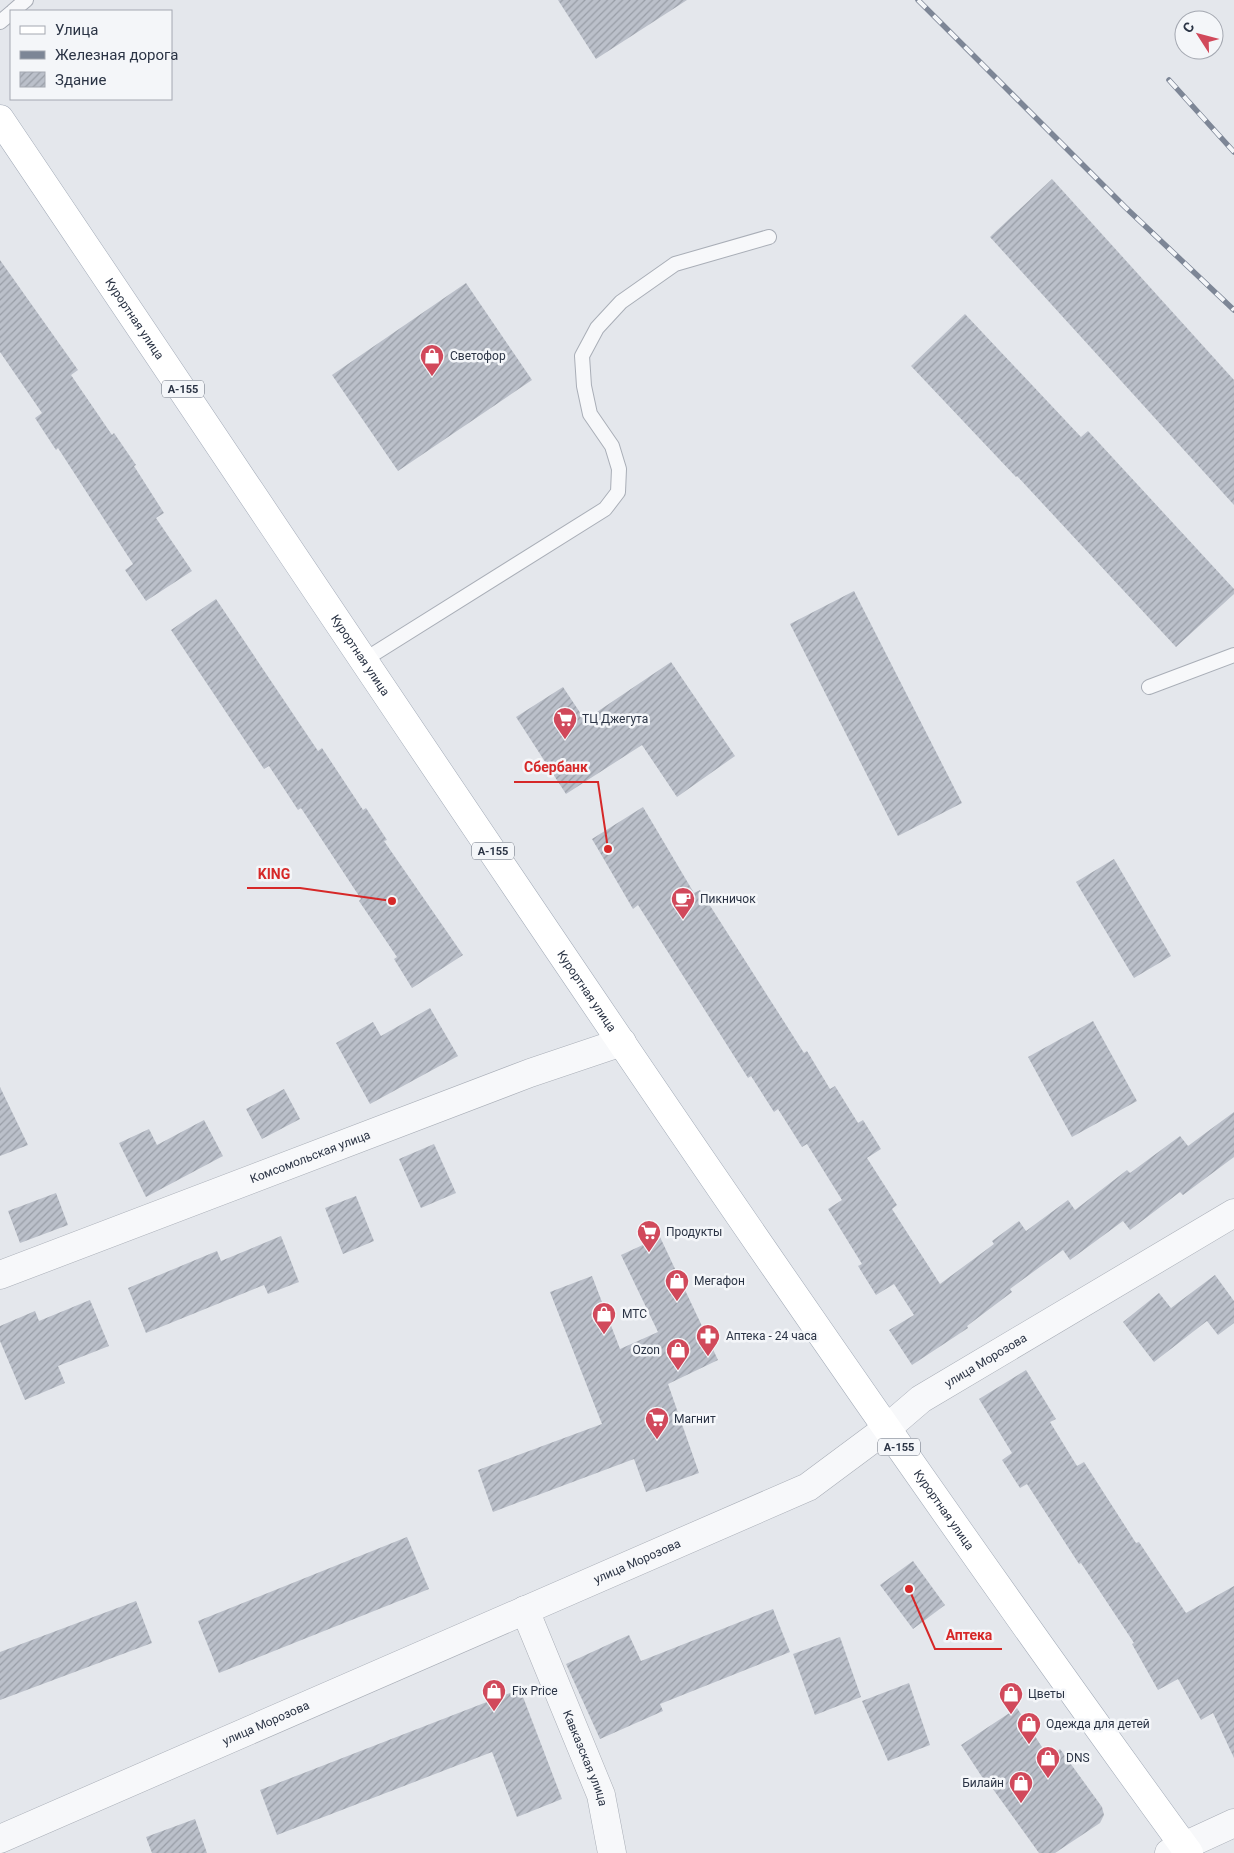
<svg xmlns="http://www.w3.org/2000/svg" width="1234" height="1853" font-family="Roboto,sans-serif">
	<defs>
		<pattern id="building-hatch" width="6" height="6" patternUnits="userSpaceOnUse" patternTransform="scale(1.25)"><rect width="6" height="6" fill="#bbc0ca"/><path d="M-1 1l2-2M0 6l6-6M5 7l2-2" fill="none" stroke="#989da6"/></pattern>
	</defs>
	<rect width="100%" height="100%" fill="#e4e7ec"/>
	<g fill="url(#building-hatch)">
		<path d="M 558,0 L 687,0 L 596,59 Z"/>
		<path d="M 1052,179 L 1234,380 L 1234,505 L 990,237 Z"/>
		<path d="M 0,260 L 78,370 L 71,375 L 112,435 L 114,433 L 136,465 L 134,466 L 164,513 L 156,518 L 192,571 L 146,601 L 125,570 L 133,564 L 58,448 L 56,450 L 35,418 L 42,413 L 0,352 Z"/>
		<path d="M 466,283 L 532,380 L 398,471 L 332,375 Z"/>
		<path d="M 965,314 L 1081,437 L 1088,431 L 1234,589 L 1234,594 L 1176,647 L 1017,476 L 1016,477 L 911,366 Z"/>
		<path d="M 854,591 L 962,803 L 898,836 L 790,624 Z"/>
		<path d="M 216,599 L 318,751 L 322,748 L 363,810 L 366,808 L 387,840 L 384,841 L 463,955 L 412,988 L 394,959 L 397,957 L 359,901 L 361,899 L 301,808 L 298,810 L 269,766 L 264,769 L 171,630 Z"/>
		<path d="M 671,662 L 735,756 L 677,797 L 642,745 L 566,794 L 516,717 L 563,687 L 585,720 Z"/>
		<path d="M 643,807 L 694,893 L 700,890 L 804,1053 L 807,1051 L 830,1089 L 835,1086 L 858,1123 L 863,1120 L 881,1149 L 867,1158 L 897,1205 L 892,1209 L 940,1284 L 994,1244 L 992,1241 L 1019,1221 L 1026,1231 L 1068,1200 L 1075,1210 L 1127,1170 L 1130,1173 L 1180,1136 L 1188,1146 L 1234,1112 L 1234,1157 L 1183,1195 L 1180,1192 L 1130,1230 L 1123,1221 L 1070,1260 L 1063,1250 L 1010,1289 L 1012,1292 L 967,1326 L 968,1328 L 912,1365 L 889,1330 L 914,1315 L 894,1284 L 876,1295 L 858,1266 L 862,1264 L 828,1209 L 842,1200 L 807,1144 L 802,1147 L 778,1109 L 774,1112 L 751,1076 L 748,1078 L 638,905 L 633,909 L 592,839 Z"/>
		<path d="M 1114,859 L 1171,956 L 1134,978 L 1076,882 Z"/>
		<path d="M 430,1008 L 458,1056 L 370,1104 L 336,1043 L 373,1022 L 381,1036 Z"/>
		<path d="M 1093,1021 L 1137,1101 L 1072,1137 L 1028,1057 Z"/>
		<path d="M 0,1087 L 28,1145 L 0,1156 Z"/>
		<path d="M 284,1089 L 300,1119 L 262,1139 L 246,1109 Z"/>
		<path d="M 204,1120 L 223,1156 L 146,1197 L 119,1143 L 149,1129 L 157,1145 Z"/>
		<path d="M 434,1144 L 456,1193 L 421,1208 L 399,1159 Z"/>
		<path d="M 56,1193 L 68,1225 L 20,1243 L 8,1211 Z"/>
		<path d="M 356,1196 L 374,1241 L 343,1254 L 325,1208 Z"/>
		<path d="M 281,1236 L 299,1282 L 268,1294 L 264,1285 L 146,1333 L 128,1288 L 217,1251 L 221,1261 Z"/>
		<path d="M 660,1237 L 718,1360 L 668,1384 L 699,1473 L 646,1492 L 634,1459 L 493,1512 L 478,1470 L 602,1424 L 550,1292 L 592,1276 L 620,1349 L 658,1332 L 621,1255 Z"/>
		<path d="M 1215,1275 L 1234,1301 L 1234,1323 L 1218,1335 L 1207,1321 L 1154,1362 L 1123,1322 L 1159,1293 L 1171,1308 Z"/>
		<path d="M 90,1300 L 109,1346 L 58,1366 L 65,1383 L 25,1400 L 0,1341 L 0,1326 L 35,1311 L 39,1321 Z"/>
		<path d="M 1026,1370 L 1056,1419 L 1050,1422 L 1077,1466 L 1084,1462 L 1136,1543 L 1139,1542 L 1186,1613 L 1234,1586 L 1234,1758 L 1213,1713 L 1201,1720 L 1178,1679 L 1158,1690 L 1132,1644 L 1134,1643 L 1081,1563 L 1079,1564 L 1027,1484 L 1020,1488 L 1002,1460 L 1012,1453 L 979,1399 Z"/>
		<path d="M 407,1537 L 429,1589 L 219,1673 L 198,1621 Z"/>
		<path d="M 913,1561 L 945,1605 L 913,1629 L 880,1585 Z"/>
		<path d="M 136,1601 L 152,1643 L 0,1700 L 0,1652 Z"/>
		<path d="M 773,1609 L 790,1652 L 660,1704 L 663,1711 L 600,1739 L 566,1664 L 629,1635 L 641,1661 Z"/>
		<path d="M 840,1637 L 861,1697 L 815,1715 L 793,1654 Z"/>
		<path d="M 909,1683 L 930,1745 L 888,1761 L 862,1701 Z"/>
		<path d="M 520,1689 L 562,1799 L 517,1817 L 492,1752 L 277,1835 L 260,1790 Z"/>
		<path d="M 1017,1708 L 1049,1758 L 1060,1749 L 1102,1807 L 1104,1815 L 1100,1823 L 1055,1853 L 1039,1853 L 990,1785 L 988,1786 L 961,1745 Z"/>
		<path d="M 195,1819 L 207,1853 L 152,1853 L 146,1837 Z"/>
	</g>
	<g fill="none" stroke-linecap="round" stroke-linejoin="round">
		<g stroke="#a9aeb7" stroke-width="16">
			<g id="lane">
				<path d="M 13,11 L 26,0"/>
				<path d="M 0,22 L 11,13"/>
				<path d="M 364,660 L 605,509 L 618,492 L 619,469 L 612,446 L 590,414 L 584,386 L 582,356 L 597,328 L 621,302 L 675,264 L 769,237"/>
				<path d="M 1149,687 L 1234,655"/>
			</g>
		</g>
		<g stroke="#a9aeb7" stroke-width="29">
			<g id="street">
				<path id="s1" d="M 0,1275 L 530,1073 L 622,1042"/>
				<path id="s2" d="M 525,1610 L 601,1795 L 612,1853"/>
				<path id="s3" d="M 0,1839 L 808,1487 L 886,1429 L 921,1399 L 1234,1213"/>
				<path d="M 1169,1853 L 1234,1823"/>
			</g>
		</g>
		<g stroke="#a3abb8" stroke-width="29">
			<g id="primary">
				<path id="s4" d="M 0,119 C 392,700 776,1286 1189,1853"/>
			</g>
		</g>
		<use href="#lane" stroke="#f7f8fa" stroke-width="14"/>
		<use href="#street" stroke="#f7f8fa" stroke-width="28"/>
		<use href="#primary" stroke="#fff" stroke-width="28"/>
		<g stroke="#7d8696" stroke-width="5.5">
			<g id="rail">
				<path d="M 918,0 L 1125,207 L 1234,310"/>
				<path d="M 1169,80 L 1234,152"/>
			</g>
		</g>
		<use href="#rail" stroke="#f4f6f9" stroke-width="4" stroke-dasharray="11" stroke-linecap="butt"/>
	</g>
	<defs>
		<g id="shop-pin" transform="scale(1.25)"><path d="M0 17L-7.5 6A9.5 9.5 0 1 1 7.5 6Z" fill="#d1495b" stroke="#f4f6f9"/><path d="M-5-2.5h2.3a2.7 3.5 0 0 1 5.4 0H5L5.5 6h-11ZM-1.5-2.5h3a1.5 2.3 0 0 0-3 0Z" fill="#fff"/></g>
		<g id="supermarket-pin" transform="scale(1.25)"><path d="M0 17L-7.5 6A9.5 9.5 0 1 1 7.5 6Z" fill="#d1495b" stroke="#f4f6f9"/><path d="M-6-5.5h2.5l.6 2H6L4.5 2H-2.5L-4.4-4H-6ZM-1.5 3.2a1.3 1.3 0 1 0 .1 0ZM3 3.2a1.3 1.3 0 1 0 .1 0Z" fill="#fff"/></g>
		<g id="cafe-pin" transform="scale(1.25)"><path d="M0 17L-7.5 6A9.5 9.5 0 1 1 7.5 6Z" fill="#d1495b" stroke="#f4f6f9"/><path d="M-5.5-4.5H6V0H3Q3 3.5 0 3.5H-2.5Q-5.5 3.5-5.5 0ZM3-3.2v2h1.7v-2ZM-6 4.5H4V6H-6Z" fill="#fff"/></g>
		<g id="pharmacy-pin" transform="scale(1.25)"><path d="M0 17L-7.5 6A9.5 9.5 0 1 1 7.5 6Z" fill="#d1495b" stroke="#f4f6f9"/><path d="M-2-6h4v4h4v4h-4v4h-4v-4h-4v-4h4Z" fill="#fff"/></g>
	</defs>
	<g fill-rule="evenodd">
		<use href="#shop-pin" x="432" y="356"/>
		<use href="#supermarket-pin" x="565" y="719"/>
		<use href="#cafe-pin" x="683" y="899"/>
		<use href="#supermarket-pin" x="649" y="1232"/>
		<use href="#shop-pin" x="677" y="1281"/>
		<use href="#shop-pin" x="604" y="1314"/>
		<use href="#pharmacy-pin" x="708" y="1336"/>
		<use href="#shop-pin" x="678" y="1350"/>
		<use href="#supermarket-pin" x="657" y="1419"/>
		<use href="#shop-pin" x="494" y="1691"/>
		<use href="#shop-pin" x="1011" y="1694"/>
		<use href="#shop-pin" x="1029" y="1724"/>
		<use href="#shop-pin" x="1048" y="1758"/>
		<use href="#shop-pin" x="1021" y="1783"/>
	</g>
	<g text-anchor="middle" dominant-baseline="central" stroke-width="5" stroke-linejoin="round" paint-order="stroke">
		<g fill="#f4f6f9" stroke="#676e7b" stroke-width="1">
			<rect x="162" y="380.5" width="42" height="17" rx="4"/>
			<rect x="472" y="842.5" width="42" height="17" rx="4"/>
			<rect x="878" y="1438.5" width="42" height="17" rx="4"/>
		</g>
		<g font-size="11" font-weight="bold" fill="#2b3445">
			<text x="183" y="389">А-155</text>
			<text x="493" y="851">А-155</text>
			<text x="899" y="1447">А-155</text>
		</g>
		<g font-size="12" fill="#2b3445" stroke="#f4f6f9">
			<text stroke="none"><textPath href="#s4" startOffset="241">Курортная улица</textPath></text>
			<text stroke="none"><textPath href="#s4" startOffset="646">Курортная улица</textPath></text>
			<text stroke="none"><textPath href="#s4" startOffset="1051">Курортная улица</textPath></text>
			<text stroke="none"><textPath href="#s1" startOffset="332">Комсомольская улица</textPath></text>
			<text stroke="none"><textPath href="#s3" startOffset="1100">улица Морозова</textPath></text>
			<text stroke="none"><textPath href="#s4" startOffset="1681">Курортная улица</textPath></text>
			<text stroke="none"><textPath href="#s3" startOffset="695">улица Морозова</textPath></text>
			<text stroke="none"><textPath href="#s3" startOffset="290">улица Морозова</textPath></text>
			<text stroke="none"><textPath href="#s2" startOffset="160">Кавказская улица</textPath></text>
		</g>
		<g font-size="12" fill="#2b3445" stroke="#f4f6f9" text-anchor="start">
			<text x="450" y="356">Светофор</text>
			<text x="582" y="719">ТЦ Джегута</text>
			<text x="700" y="899">Пикничок</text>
			<text x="666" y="1232">Продукты</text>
			<text x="694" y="1281">Мегафон</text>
			<text x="622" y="1314">МТС</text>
			<text x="726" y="1336">Аптека - 24 часа</text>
			<text x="660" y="1350" text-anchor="end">Ozon</text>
			<text x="674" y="1419">Магнит</text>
			<text x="512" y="1691">Fix Price</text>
			<text x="1028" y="1694">Цветы</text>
			<text x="1046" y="1724">Одежда для детей</text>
			<text x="1066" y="1758">DNS</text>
			<text x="1004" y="1783" text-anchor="end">Билайн</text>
		</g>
	</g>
	<path fill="none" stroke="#d62828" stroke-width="2" d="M608 849L598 782H514M392 901L300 888H247M909 1589L935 1649H1002"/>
	<g fill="#d62828" stroke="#f4f6f9" stroke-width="2">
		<circle cx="608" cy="849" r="5"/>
		<circle cx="392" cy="901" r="5"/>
		<circle cx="909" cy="1589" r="5"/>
	</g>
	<g font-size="14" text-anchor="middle" font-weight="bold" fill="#d62828" stroke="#f4f6f9" stroke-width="5" stroke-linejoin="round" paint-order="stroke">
		<text x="556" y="772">Сбербанк</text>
		<text x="274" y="879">KING</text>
		<text x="969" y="1640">Аптека</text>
	</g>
	<rect x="10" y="10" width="162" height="90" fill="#f4f6f9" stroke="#a4a8b1"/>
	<rect x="20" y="26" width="25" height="8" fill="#ffffff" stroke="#a4a8b1"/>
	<text x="55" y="35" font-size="15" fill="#2b3445">Улица</text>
	<rect x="20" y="51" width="25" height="8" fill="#7d8696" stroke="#a4a8b1"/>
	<text x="55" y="60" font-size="15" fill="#2b3445">Железная дорога</text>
	<rect x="20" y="72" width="25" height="15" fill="url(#building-hatch)" stroke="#a4a8b1"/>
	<text x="55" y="85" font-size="15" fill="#2b3445">Здание</text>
	<g transform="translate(1199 35) rotate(306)"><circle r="24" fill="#f4f6f9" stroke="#a4a8b1"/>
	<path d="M0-4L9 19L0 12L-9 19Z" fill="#d1495b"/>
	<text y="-8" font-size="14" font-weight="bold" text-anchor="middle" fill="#2b3445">С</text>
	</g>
</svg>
